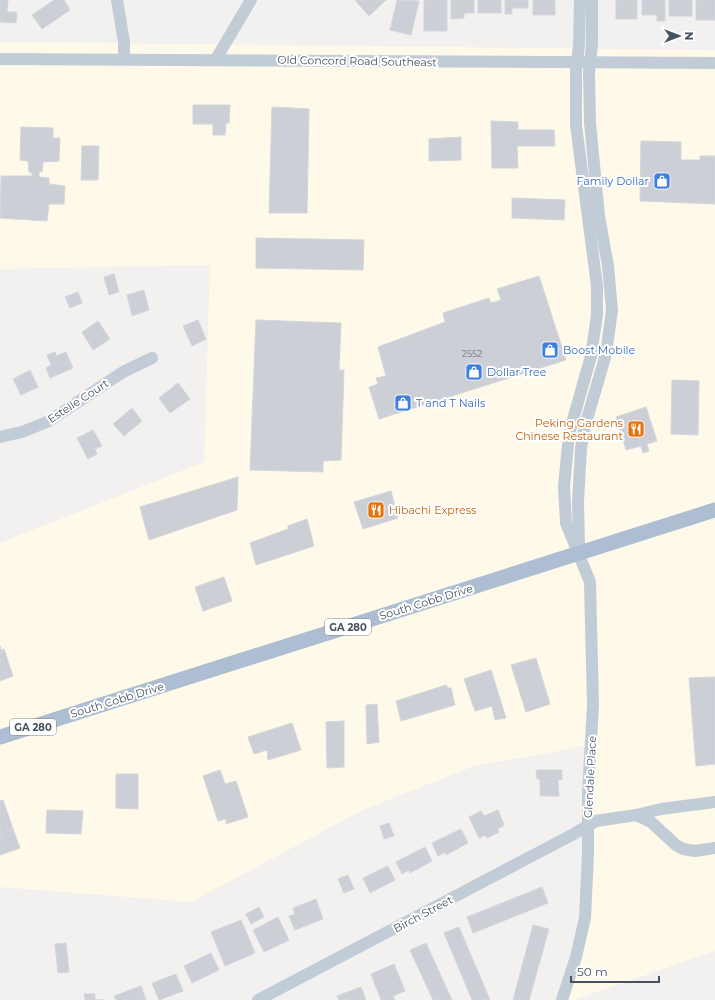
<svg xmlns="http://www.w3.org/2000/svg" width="715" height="1000" font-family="Montserrat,sans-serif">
	<rect width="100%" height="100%" fill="#f3f0f0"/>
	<path fill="#fef9e9" d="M 0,42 L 715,50 L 715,951 L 574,1000 L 562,1000 L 576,957 L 592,745 L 474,766 L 363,810 L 191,902 L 0,887 L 0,543 L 204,462 L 210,265 L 0,269 Z"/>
	<g fill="#cccfd6" stroke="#d3d6dc">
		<path d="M 0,0 L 8,0 L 7,12 L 17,12 L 16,23 L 0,22 Z"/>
		<path d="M 54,0 L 64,0 L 70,10 L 42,29 L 32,15 Z"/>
		<path d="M 355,0 L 386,0 L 369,16 Z"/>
		<path d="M 397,0 L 419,1 L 411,35 L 390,30 Z"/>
		<rect x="424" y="0" width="23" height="31"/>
		<path d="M 451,0 L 474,0 L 474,13 L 464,13 L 464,18 L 451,19 Z"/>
		<rect x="478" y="0" width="23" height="13"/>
		<path d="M 505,0 L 528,0 L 528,8 L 512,8 L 512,14 L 505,14 Z"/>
		<rect x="533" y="0" width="22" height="15"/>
		<rect x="616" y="0" width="21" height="19"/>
		<path d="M 642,0 L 665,0 L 665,21 L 657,21 L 657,15 L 642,15 Z"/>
		<rect x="669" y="0" width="23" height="16"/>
		<rect x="696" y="0" width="19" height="20"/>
		<path d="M 193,105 L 230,105 L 229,123 L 226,123 L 225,135 L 213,135 L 213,124 L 193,124 Z"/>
		<path d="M 272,107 L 309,109 L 307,213 L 269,213 Z"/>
		<path d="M 491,121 L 518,122 L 518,130 L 554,130 L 555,146 L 517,146 L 518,168 L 492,168 Z"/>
		<path d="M 21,127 L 53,128 L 53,138 L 60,138 L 59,161 L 43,162 L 42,172 L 39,172 L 39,177 L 49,178 L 49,184 L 65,186 L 64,204 L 49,204 L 47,221 L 0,218 L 1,176 L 32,176 L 32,173 L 29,172 L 28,161 L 20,160 Z"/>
		<path d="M 461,137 L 461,160 L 429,161 L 429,139 Z"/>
		<path d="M 641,141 L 681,142 L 681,160 L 700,160 L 700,156 L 715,156 L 715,204 L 640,201 Z"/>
		<path d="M 82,146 L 99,146 L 98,180 L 81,180 Z"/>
		<path d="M 512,198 L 565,200 L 564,220 L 512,218 Z"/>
		<path d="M 256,238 L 364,240 L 363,270 L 256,268 Z"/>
		<path d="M 114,274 L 119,292 L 109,295 L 104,277 Z"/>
		<path d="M 539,276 L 566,360 L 379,419 L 369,387 L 378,384 L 376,378 L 386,376 L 378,347 L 445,322 L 443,313 L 489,298 L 491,303 L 501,300 L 497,289 Z"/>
		<path d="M 144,290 L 149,310 L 132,316 L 127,295 Z"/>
		<path d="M 78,292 L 82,303 L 70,308 L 65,297 Z"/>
		<path d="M 198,320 L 206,339 L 192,346 L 183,326 Z"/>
		<path d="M 256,320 L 341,323 L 339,370 L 344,370 L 341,460 L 323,461 L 323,472 L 250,470 Z"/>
		<path d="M 98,321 L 110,339 L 93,350 L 82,332 Z"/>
		<path d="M 55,352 L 56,356 L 66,352 L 73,368 L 50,378 L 46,368 L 51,365 L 47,355 Z"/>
		<path d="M 30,370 L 38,387 L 21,395 L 13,379 Z"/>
		<path d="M 672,380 L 699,381 L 698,435 L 671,434 Z"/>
		<path d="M 178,383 L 190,399 L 170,413 L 159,398 Z"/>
		<path d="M 646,407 L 657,441 L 647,444 L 649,451 L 643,453 L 641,446 L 626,450 L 616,417 Z"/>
		<path d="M 132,408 L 142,421 L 124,436 L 113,424 Z"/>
		<path d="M 93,430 L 102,446 L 95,449 L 97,454 L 88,459 L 77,438 Z"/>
		<path d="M 238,477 L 237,510 L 149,540 L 140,507 Z"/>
		<path d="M 391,491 L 398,518 L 363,529 L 354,502 Z"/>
		<path d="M 307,519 L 314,546 L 256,565 L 250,543 L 288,529 L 288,526 Z"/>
		<path d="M 224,577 L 232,601 L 203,611 L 195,587 Z"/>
		<path d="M 0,646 L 1,650 L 4,649 L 13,676 L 0,681 Z"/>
		<path d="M 536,658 L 550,704 L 526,712 L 511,665 Z"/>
		<path d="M 491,670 L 506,718 L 495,720 L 492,706 L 475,711 L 464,679 Z"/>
		<path d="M 715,677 L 715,764 L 696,766 L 689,678 Z"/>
		<path d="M 446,685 L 448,688 L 451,688 L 455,705 L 401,721 L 396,701 Z"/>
		<path d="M 377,704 L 379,742 L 367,744 L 366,705 Z"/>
		<path d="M 344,721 L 344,767 L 327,768 L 326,722 Z"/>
		<path d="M 292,723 L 301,750 L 268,760 L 267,750 L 254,754 L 248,737 Z"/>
		<path d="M 220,770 L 225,784 L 236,781 L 248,817 L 226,824 L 226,819 L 218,821 L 203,776 Z"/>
		<path d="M 536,770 L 562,770 L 562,779 L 558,780 L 559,796 L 540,796 L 540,779 L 537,779 Z"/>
		<path d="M 116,774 L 138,774 L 138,809 L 116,808 Z"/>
		<path d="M 3,800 L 13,829 L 0,834 L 0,801 Z"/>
		<path d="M 47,810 L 83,811 L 81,834 L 46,833 Z"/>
		<path d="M 498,810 L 504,825 L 498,829 L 499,832 L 487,838 L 485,835 L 479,838 L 469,817 L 481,811 L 484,816 Z"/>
		<path d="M 389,823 L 394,836 L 384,839 L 380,826 Z"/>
		<path d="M 13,829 L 20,848 L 0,855 L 0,834 Z"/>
		<path d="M 461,829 L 468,843 L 446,855 L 445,852 L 438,856 L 432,843 Z"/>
		<path d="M 425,847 L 432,861 L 410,873 L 409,870 L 402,874 L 396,862 Z"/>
		<path d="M 388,866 L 395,880 L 370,893 L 363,878 Z"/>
		<path d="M 348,875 L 354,889 L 344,893 L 338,879 Z"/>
		<path d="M 542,887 L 548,903 L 473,933 L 467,917 Z"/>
		<path d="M 316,899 L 323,919 L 295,930 L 289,916 L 295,914 L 293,908 Z"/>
		<path d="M 259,907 L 264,917 L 251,924 L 246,914 Z"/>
		<path d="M 278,917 L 289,940 L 264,952 L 253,930 Z"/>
		<path d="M 241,920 L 255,953 L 225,966 L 211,932 Z"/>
		<path d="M 533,925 L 549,929 L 529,1000 L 513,1000 Z"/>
		<path d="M 459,927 L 490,1000 L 472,1000 L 444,933 Z"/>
		<path d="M 66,943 L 69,972 L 58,973 L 55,944 Z"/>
		<path d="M 426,943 L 452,1000 L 433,1000 L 410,950 Z"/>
		<path d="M 211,953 L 219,970 L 192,983 L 184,966 Z"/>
		<path d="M 394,964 L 405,991 L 393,996 L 395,1000 L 381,1000 L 371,974 Z"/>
		<path d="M 176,974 L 183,991 L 159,1000 L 152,983 Z"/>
		<path d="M 141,986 L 146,1000 L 116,1000 L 114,996 Z"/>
		<path d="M 361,987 L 366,1000 L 339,1000 L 337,996 Z"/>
		<path d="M 84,994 L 95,994 L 95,1000 L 104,1000 L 85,1000 Z"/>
	</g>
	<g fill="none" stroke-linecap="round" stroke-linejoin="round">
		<g stroke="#c2ccd7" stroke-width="12">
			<path d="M 117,0 L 124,42 L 124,59"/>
			<path d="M 0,59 L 715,63"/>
			<path d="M 216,59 L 251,0"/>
			<path d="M 0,437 L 22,432 L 49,421 L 123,372 L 152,358"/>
			<path d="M 579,545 L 578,502 L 581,448 L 585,426 L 606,354 L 612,310 L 608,266 L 599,216 L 590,123 L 589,73 L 592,44 L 592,0"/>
			<path d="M 715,802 L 661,809 L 636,815 L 651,822 L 676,845 L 683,849 L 695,851 L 715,848"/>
			<path d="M 258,1000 L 570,836 L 596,821 L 636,815"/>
			<path d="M 562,1000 L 576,957 L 585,918 L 588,853 L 588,794 L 593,705 L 590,582 L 566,523 L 564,487 L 569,434 L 591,356 L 597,315 L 597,286 L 576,125 L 576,71 L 579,45 L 580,0"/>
		</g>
		<path stroke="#adbed2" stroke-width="15" d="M 0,737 L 715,510"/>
	</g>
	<defs>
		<g id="shop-square" transform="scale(0.9)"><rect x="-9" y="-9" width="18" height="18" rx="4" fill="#3f7fe0" stroke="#fff"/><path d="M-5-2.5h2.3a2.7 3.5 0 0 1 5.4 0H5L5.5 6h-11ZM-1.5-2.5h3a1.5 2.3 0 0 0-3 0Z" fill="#fff"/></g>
		<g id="restaurant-square" transform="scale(0.9)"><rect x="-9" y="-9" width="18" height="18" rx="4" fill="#e8710a" stroke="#fff"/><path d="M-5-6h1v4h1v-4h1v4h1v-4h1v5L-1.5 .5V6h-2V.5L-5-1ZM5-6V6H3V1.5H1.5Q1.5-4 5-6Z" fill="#fff"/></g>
	</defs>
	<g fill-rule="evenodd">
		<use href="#shop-square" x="662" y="181"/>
		<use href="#shop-square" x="550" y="350"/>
		<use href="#shop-square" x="474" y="372"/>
		<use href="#shop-square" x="403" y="403"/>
		<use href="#restaurant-square" x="636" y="429"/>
		<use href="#restaurant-square" x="376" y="510"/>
	</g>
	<g text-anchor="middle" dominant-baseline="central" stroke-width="4" stroke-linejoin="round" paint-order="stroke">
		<g font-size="9" fill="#68717e">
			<text x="472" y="353">2552</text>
		</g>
		<g fill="#fff" stroke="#7e8690" stroke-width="1">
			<rect x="325" y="619" width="46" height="16" rx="3"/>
			<rect x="10" y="719" width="46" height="16" rx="3"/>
		</g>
		<g font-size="10" font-weight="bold" fill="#465260">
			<text x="348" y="627">GA 280</text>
			<text x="33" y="727">GA 280</text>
		</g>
		<g font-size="11" fill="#465260" stroke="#fff">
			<text transform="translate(357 61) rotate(1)">Old Concord Road Southeast</text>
			<text transform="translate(78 401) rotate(-33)">Estelle Court</text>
			<text transform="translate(426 602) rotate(-17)">South Cobb Drive</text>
			<text transform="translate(117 700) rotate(-17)">South Cobb Drive</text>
			<text transform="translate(590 777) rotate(-87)">Glendale Place</text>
			<text transform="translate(423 914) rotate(-28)">Birch Street</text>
		</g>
		<g font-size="11" fill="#366cbe" stroke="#fff" text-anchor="start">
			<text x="649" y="181" text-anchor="end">Family Dollar</text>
			<text x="563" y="350">Boost Mobile</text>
			<text x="487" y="372">Dollar Tree</text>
			<text x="416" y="403">T and T Nails</text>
		</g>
		<g font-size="11" fill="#c56008" stroke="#fff" text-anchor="end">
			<text x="623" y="423">Peking Gardens<tspan x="623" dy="13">Chinese Restaurant</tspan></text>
			<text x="389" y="510" text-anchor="start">Hibachi Express</text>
		</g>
	</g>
	<g transform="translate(679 36) rotate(90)" stroke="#ffffff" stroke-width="3" paint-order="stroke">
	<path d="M0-3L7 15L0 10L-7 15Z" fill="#465260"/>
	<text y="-6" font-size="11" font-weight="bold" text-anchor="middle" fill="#465260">N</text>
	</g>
	<path d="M571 976v6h88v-6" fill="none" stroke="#465260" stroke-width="2"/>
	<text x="577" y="976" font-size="12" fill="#465260" stroke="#ffffff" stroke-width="3" paint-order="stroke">50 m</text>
</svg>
